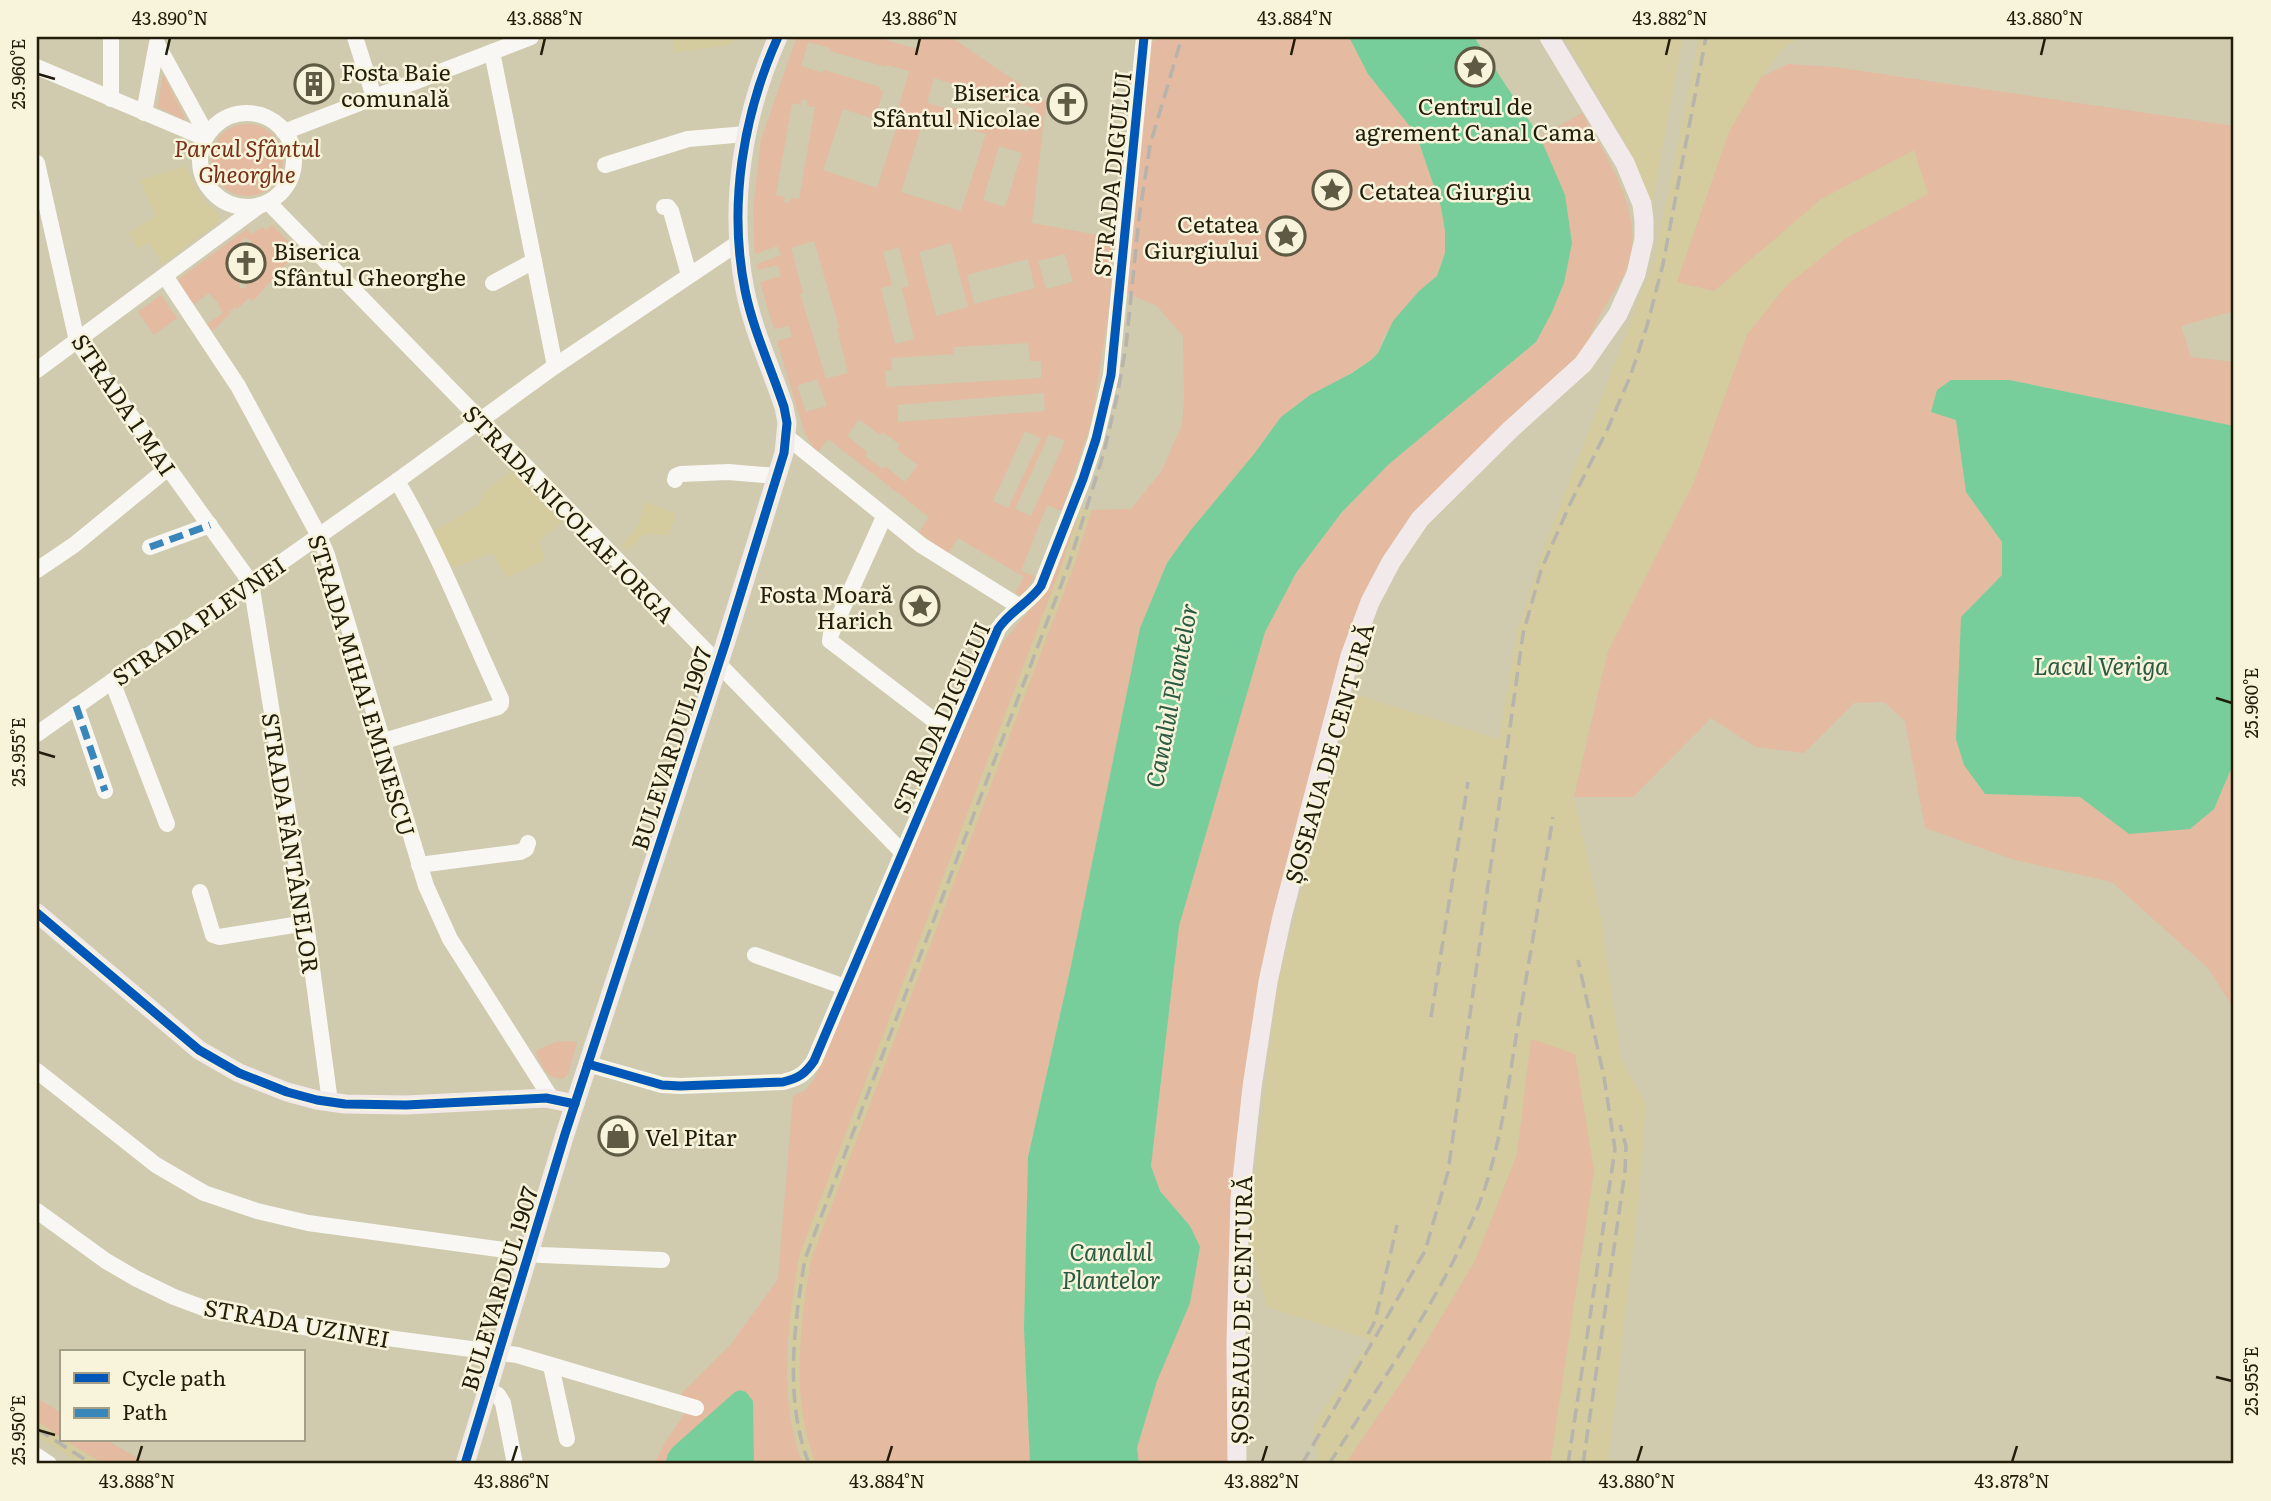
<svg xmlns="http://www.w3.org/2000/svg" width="2271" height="1501" font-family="Literata,serif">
	<rect width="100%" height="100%" fill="#d0caae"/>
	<g fill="#d4cb9f">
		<path d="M 673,37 L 734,37 L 734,44 L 674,53 Z"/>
		<path d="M 1564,37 L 1683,37 L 1652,204 L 1628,148 Z"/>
		<path d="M 1699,37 L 1800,37 L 1784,48 L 1761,77 L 1714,291 L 1821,199 L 1915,149 L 1928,194 L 1845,239 L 1747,335 L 1694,482 L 1608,651 L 1592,715 L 1574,798 L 1601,918 L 1621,1059 L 1646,1104 L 1639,1197 L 1608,1464 L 1550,1464 L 1594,1171 L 1531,1039 L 1517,1154 L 1475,1261 L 1409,1371 L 1345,1464 L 1319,1464 L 1313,1425 L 1370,1340 L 1267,1307 L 1248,1234 L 1278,983 L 1354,694 L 1499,739 L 1517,631 L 1542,552 L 1654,261 Z"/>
		<path d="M 185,166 L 201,197 L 219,215 L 219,222 L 162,264 L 149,242 L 138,249 L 128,233 L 156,216 L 140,180 Z"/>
		<path d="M 511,471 L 562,523 L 539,541 L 545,560 L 506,578 L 493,553 L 452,568 L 432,532 L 477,506 L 485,491 Z"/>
		<path d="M 645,502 L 676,513 L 669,535 L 644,534 L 628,551 L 621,545 L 638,526 Z"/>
		<path d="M 1080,508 L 1092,510 L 1074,566 L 811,1260 L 802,1319 L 800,1391 L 804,1422 L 816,1464 L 803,1464 L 792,1424 L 788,1392 L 790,1318 L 799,1256 L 1063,562 Z"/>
		<path d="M 37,1421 L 61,1437 L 61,1440 L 65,1440 L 104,1464 L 80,1464 L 77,1462 L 37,1436 Z"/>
	</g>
	<g fill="#e4baa0" fill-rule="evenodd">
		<path d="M 797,37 L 875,37 L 917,49 L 921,37 L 951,37 L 1046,102 L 1032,223 L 1114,238 L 1110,301 L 1092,420 L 1062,511 L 1047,505 L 1021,571 L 1036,577 L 1022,595 L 1015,594 L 1024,577 L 958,538 L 948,554 L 919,532 L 929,517 L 828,439 L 817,453 L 805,434 L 777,341 L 792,337 L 789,326 L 774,329 L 760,282 L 781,276 L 778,265 L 758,270 L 757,264 L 781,255 L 777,246 L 755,254 L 754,248 L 753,208 L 761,139 ZM 808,42 L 830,48 L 830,51 L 886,67 L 887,65 L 909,71 L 895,121 L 876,115 L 883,91 L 879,90 L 880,87 L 824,70 L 823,73 L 801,66 ZM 934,78 L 956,85 L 956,87 L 1012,104 L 1013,102 L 1035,108 L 1028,132 L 1006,126 L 1006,123 L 950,107 L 949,109 L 927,103 ZM 802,99 L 807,100 L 807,106 L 815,107 L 799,199 L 791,198 L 789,203 L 784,202 L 785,197 L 776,195 L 792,103 L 801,105 ZM 843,109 L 897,126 L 877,188 L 823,170 ZM 925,115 L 986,134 L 961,211 L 901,192 ZM 999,146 L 1022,153 L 1005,207 L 983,200 ZM 814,241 L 839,327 L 837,328 L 848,373 L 826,379 L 800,294 L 803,293 L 791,248 ZM 951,243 L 968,307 L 936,316 L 919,252 ZM 899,247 L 909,286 L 902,288 L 914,339 L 895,344 L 881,288 L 892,285 L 883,252 ZM 1065,254 L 1073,282 L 1046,289 L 1038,261 ZM 1028,259 L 1035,288 L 974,304 L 967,275 ZM 1028,343 L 1030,361 L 1041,361 L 1041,378 L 887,387 L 885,371 L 892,370 L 892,358 L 953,354 L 954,347 ZM 817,379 L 827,406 L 806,412 L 797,386 ZM 1044,393 L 1045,411 L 898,422 L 897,405 ZM 859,419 L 880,435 L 883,432 L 900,445 L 897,449 L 918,465 L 905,482 L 885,466 L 882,469 L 865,456 L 867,452 L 847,436 ZM 1025,431 L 1041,438 L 1008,508 L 993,501 ZM 1049,434 L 1065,441 L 1031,516 L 1015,509 Z"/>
		<path d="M 1160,37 L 1349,37 L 1368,74 L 1416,134 L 1441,207 L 1445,231 L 1445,253 L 1437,276 L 1419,291 L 1383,337 L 1378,353 L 1371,360 L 1281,417 L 1254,454 L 1190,531 L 1167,563 L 1140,628 L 1071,966 L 1028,1157 L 1024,1328 L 1030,1464 L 816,1464 C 790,1400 800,1326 811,1260 L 1074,566 L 1092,510 L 1131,509 L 1161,472 L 1182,425 L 1184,401 L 1183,336 L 1157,306 L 1124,292 L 1152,42 Z"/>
		<path d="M 1788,64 L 1834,67 L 2234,126 L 2234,311 L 2181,326 L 2191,357 L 2234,362 L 2234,426 L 2009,380 L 1931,411 L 1956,420 L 1966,492 L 2002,542 L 2002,575 L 1961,617 L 1985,794 L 2080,797 L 2129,834 L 2214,809 L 2234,762 L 2234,1009 L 2208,968 L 2112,882 L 2015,860 L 1925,828 L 1905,721 L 1884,702 L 1854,703 L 1804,753 L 1756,747 L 1711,718 L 1633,797 L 1574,797 L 1608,651 L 1694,482 L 1747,335 L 1786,286 L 1845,239 L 1928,194 L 1914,150 L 1821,199 L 1714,291 L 1677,282 L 1729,132 L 1761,77 Z"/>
		<path d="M 163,74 L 185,118 L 184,120 L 158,107 Z"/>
		<path d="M 1582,113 C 1606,157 1644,210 1629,262 C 1624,278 1614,291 1606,305 C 1596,320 1590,337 1584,354 L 1438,488 L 1389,552 L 1260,984 L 1231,1464 L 1139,1464 L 1137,1448 L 1157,1381 L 1190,1226 L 1160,1191 L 1151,1166 L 1179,926 L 1265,632 L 1296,573 L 1342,512 L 1389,464 L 1536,342 L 1552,312 L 1564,283 L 1551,166 L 1540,137 Z"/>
		<circle cx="247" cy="160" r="36"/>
		<path d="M 272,225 L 298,251 L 253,301 L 249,298 L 237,309 L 235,307 L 229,312 L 230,314 L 212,331 L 207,324 L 223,313 L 218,305 L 219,304 L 209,293 L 193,305 L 179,282 L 180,278 L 247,229 L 252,234 L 262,227 L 266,230 ZM 245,238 L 251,241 L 253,253 L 258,258 L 257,262 L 252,266 L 251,283 L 247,284 L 246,288 L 240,288 L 240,283 L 236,282 L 238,265 L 233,261 L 233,256 L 239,252 L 240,243 Z"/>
		<path d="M 161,295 L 177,318 L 154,335 L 138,312 Z"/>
		<path d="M 1080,508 L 1063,562 L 799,1256 C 788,1323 777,1399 803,1464 L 654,1464 L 665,1442 L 693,1402 L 678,1397 L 731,1344 L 778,1279 L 793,1096 L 806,1090 L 815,1078 L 995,655 L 1006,638 L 1035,604 Z"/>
		<path d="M 1531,1039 L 1575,1054 L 1594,1171 L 1550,1464 L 1345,1464 L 1409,1371 L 1475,1261 L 1517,1154 Z"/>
		<path d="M 567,1041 L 576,1042 L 577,1044 L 568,1074 L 564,1078 C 546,1080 543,1067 536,1053 L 537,1050 L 556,1042 Z"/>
		<path d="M 37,1398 L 61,1413 L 61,1437 L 37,1421 Z"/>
		<path d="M 65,1440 L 106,1440 L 148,1464 L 104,1464 Z"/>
	</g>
	<g fill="#78ce9a">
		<path d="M 1349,37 L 1474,37 L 1540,137 L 1565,195 L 1572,243 L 1564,283 L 1552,312 L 1536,342 L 1389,464 L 1342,512 L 1296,573 L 1265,632 L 1179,926 L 1151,1166 L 1160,1191 L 1190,1226 L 1200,1247 L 1190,1303 L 1157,1381 L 1137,1448 L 1139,1464 L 1030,1464 L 1024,1328 L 1028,1157 L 1071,966 L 1140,628 L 1167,563 L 1190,531 L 1254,454 L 1281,417 L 1310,395 L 1352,373 L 1371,360 L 1378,353 L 1393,321 L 1419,291 L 1437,276 L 1445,253 L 1445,231 L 1441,207 L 1416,134 L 1368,74 Z"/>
		<path d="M 1951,380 L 2009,380 L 2234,426 L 2234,762 L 2214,809 L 2190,829 L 2129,834 L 2080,797 L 1985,794 L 1964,765 L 1956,739 L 1961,617 L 2002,575 L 2002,542 L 1966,492 L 1956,420 L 1931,412 L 1937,390 Z"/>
		<path d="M 740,1390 L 746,1392 L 753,1401 L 754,1464 L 665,1464 L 668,1454 L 673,1447 L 735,1392 Z"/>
	</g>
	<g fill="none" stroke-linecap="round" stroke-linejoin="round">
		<g stroke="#f8f7f3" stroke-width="16">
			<path d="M 355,37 L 374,97"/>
			<path d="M 157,44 L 207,135"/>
			<path d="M 492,52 L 555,366"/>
			<path d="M 37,67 L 205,138"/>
			<path d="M 111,99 L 111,37"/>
			<circle cx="247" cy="160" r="47"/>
			<path d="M 144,113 L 157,43"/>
			<path d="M 284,132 L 531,37"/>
			<path d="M 37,163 L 77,341 L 251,583 L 306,923 L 330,1102"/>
			<path d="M 605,165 L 688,139 L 746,134"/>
			<path d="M 268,202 L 902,852"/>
			<path d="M 664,207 L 668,207 L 671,211 L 689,275"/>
			<path d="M 165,276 L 238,386 L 318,534 L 327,555 L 426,886 L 450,939 L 551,1098"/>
			<path d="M 493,283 L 534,261"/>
			<path d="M 37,370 L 260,205"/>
			<path d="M 787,437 L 921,545 L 1020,607"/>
			<path d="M 675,480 L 676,476 L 681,474 L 728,472 L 777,476"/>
			<path d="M 884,517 L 831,634 L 830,641 L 953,735"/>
			<path d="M 150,547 L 210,525"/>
			<path d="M 37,570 L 74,545 L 168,468"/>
			<path d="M 112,681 L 167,824"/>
			<path d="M 76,706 L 105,791"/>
			<path d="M 37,734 L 397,481 L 555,366 L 738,243"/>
			<path d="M 384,741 L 498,707 L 501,704 L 501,699 C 467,626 438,550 397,481"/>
			<path d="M 419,865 L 520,852 L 526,849 L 528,843"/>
			<path d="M 200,892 L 213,935 L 219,937 L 306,923"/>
			<path d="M 755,955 L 845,987"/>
			<path d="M 588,1064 L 662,1085 L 680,1086 L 783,1082 C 799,1078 805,1074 814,1061 L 998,629 C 1010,611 1029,603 1041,586 L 1083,479 L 1096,439 L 1111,375 L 1144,37"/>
			<path d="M 37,1071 L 156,1165 L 204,1193 L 257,1211 L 308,1223 L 541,1255 L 662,1260"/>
			<path d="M 37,1211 L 106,1261 L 137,1279 L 174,1297 L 209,1310 L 303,1327 L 517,1355 L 696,1408"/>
			<path d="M 551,1366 L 567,1439"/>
			<path d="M 488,1389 L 498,1395 L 503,1403 L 515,1464"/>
			<path d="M 37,1456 L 49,1464"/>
		</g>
		<g stroke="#f2eaea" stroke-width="19">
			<path d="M 37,913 L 199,1050 L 239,1073 L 287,1092 L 317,1100 L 345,1104 L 406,1105 L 546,1098 L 575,1104"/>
			<path d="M 465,1464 L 565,1134 L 726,641 L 784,453 L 787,423 L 784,407 C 771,368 753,330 745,290 C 728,205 743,115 778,37"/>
			<path d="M 1237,1464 L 1236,1342 L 1240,1198 L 1252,1087 L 1268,982 L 1282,917 L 1350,656 L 1370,602 L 1391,562 L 1420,519 L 1511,429 L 1583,364 L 1618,314 L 1636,274 L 1644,239 L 1644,220 L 1642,204 L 1625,163 L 1549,37"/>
		</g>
		<g stroke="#b6b4ad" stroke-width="3.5" stroke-dasharray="14 7" stroke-linecap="butt">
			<path d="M 1431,1017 L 1468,782"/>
			<path d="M 1368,1334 L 1375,1321 L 1397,1225"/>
			<path d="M 37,1429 L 92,1464"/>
			<path d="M 809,1464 C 784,1400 794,1325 805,1259 L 1069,564 L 1104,452 L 1117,397 L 1126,346 L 1139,218 L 1150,145 L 1182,37"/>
			<path d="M 1302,1464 L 1425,1251 L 1448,1172 L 1523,634 L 1541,570 L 1570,504 L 1608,428 L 1630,377 L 1647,326 L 1663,264 L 1706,37"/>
			<path d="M 1329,1464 C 1381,1381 1441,1299 1478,1207 C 1499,1154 1507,1094 1516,1037 C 1529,963 1541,890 1553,817"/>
			<path d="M 1568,1464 L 1615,1149 L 1604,1077 L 1578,960"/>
			<path d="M 1583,1464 L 1625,1171 L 1626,1146 L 1620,1125"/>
		</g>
		<g stroke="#3886ba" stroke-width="7" stroke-dasharray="14 7" stroke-linecap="butt">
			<path d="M 150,547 L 210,525"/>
			<path d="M 76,706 L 105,791"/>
		</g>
		<g stroke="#f8f4db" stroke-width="13">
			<g id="cycleway">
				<path d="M 37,913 L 199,1050 L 239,1073 L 287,1092 L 317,1100 L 345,1104 L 406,1105 L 546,1098 L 575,1104"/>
				<path d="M 588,1064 L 662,1085 L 680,1086 L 783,1082 C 799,1078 805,1074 814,1061 L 998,629 C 1010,611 1029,603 1041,586 L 1083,479 L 1096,439 L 1111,375 L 1144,37"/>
				<path d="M 465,1464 L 565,1134 L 726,641 L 784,453 L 787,423 L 784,407 C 771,368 753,330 745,290 C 728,205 743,115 778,37"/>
			</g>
		</g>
		<use href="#cycleway" stroke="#0057b8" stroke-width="9"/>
	</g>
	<path fill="none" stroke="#211d0a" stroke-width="2.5" d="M 166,55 L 170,38M 541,55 L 545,38M 916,55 L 920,38M 1291,55 L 1295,38M 1666,55 L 1670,38M 2041,55 L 2045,38M 38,74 L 55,79M 2216,698 L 2232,703M 38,752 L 55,757M 2216,1377 L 2232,1381M 38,1430 L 55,1435M 137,1462 L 142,1446M 512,1462 L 517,1446M 887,1462 L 892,1446M 1262,1462 L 1267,1446M 1637,1462 L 1642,1446M 2012,1462 L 2017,1446"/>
	<defs>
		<g id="sight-ring" transform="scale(2.0125)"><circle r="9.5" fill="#f8f4db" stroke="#5e5a43" stroke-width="1.5"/><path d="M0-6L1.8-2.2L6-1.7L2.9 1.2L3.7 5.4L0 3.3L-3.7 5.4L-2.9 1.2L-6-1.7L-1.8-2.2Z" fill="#5e5a43"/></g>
		<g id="building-ring" transform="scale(2.0125)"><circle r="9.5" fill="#f8f4db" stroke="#5e5a43" stroke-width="1.5"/><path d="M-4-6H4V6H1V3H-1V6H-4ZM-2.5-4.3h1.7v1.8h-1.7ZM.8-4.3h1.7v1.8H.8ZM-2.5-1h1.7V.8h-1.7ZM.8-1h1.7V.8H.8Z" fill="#5e5a43"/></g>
		<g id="church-ring" transform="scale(2.0125)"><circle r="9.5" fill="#f8f4db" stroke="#5e5a43" stroke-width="1.5"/><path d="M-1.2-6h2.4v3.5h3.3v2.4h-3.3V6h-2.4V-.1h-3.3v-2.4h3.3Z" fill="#5e5a43"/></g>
		<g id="shop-ring" transform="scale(2.0125)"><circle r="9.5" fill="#f8f4db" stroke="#5e5a43" stroke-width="1.5"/><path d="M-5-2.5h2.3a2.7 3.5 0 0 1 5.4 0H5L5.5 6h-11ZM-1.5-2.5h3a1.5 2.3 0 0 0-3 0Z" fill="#5e5a43"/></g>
	</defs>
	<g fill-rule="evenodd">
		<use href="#sight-ring" x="1475" y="67"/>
		<use href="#building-ring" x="314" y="84"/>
		<use href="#church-ring" x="1067" y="104"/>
		<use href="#sight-ring" x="1332" y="190"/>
		<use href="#sight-ring" x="1286" y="236"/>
		<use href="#church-ring" x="246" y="263"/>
		<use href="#sight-ring" x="920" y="606"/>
		<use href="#shop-ring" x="618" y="1136"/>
	</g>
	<g text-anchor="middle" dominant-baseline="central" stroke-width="5" stroke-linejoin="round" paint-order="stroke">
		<g font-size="23" fill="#211d0a" stroke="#f8f4db" text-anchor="start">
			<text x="341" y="71">Fosta Baie<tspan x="341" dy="26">comunală</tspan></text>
			<text x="1040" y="91" text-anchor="end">Biserica<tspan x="1040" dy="26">Sfântul Nicolae</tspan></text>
			<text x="1475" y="105" text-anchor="middle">Centrul de<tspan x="1475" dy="26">agrement Canal Cama</tspan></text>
			<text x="1359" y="190">Cetatea Giurgiu</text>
			<text x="1259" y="223" text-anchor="end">Cetatea<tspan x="1259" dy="26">Giurgiului</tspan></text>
			<text x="273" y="250">Biserica<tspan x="273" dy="26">Sfântul Gheorghe</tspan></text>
			<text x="893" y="593" text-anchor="end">Fosta Moară<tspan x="893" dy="26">Harich</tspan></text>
			<text x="645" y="1136">Vel Pitar</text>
		</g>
		<g font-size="23" font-style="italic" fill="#753019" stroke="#f8f4db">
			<text x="247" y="147">Parcul Sfântul<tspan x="247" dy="26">Gheorghe</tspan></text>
		</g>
		<g font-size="23" fill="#211d0a" stroke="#f8f4db">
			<text transform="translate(1111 174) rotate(-84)">STRADA DIGULUI</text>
			<text transform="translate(125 404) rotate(56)">STRADA 1 MAI</text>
			<text transform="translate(570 513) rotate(46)">STRADA NICOLAE IORGA</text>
			<text transform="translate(198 620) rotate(-35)">STRADA PLEVNEI</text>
			<text transform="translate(363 685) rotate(73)">STRADA MIHAI EMINESCU</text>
			<text transform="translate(940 717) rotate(-66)">STRADA DIGULUI</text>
			<text transform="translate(670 748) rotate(-72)">BULEVARDUL 1907</text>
			<text transform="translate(1328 753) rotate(-74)">ȘOSEAUA DE CENTURĂ</text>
			<text transform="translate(292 843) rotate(81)">STRADA FÂNTÂNELOR</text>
			<text transform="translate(498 1288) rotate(-73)">BULEVARDUL 1907</text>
			<text transform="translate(1240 1310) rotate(-89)">ȘOSEAUA DE CENTURĂ</text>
			<text transform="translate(297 1322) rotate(10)">STRADA UZINEI</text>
		</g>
		<g font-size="24" font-style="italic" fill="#2a5b42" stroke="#f8f4db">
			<text x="2101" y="664">Lacul Veriga</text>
			<text transform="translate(1170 695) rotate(-79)">Canalul Plantelor</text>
			<text x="1111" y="1250">Canalul<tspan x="1111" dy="28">Plantelor</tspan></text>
		</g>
	</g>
	<rect width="2271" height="1501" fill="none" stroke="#f8f4db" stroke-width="77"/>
	<rect x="60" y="1350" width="245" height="91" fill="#f8f4db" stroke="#a29e87" stroke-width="2"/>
	<rect x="74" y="1373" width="35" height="10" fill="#0057b8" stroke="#a29e87" stroke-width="2"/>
	<text x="122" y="1386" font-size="21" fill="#211d0a">Cycle path</text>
	<rect x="74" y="1408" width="35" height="10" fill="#3886ba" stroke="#a29e87" stroke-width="2"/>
	<text x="122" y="1420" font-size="21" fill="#211d0a">Path</text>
	<rect x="38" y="38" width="2194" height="1424" fill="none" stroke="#211d0a" stroke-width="2.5"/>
	<g font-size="18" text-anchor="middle" fill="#211d0a">
		<text x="170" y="25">43.890°N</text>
		<text x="545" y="25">43.888°N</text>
		<text x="920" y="25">43.886°N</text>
		<text x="1295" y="25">43.884°N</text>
		<text x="1670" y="25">43.882°N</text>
		<text x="2045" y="25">43.880°N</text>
		<text transform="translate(19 74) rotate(-90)" y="6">25.960°E</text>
		<text transform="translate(2252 703) rotate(-90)" y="6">25.960°E</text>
		<text transform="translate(19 752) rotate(-90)" y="6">25.955°E</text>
		<text transform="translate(2252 1381) rotate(-90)" y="6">25.955°E</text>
		<text transform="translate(19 1430) rotate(-90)" y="6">25.950°E</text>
		<text x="137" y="1488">43.888°N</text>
		<text x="512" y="1488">43.886°N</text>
		<text x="887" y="1488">43.884°N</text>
		<text x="1262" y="1488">43.882°N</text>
		<text x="1637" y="1488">43.880°N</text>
		<text x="2012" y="1488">43.878°N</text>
	</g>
</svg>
